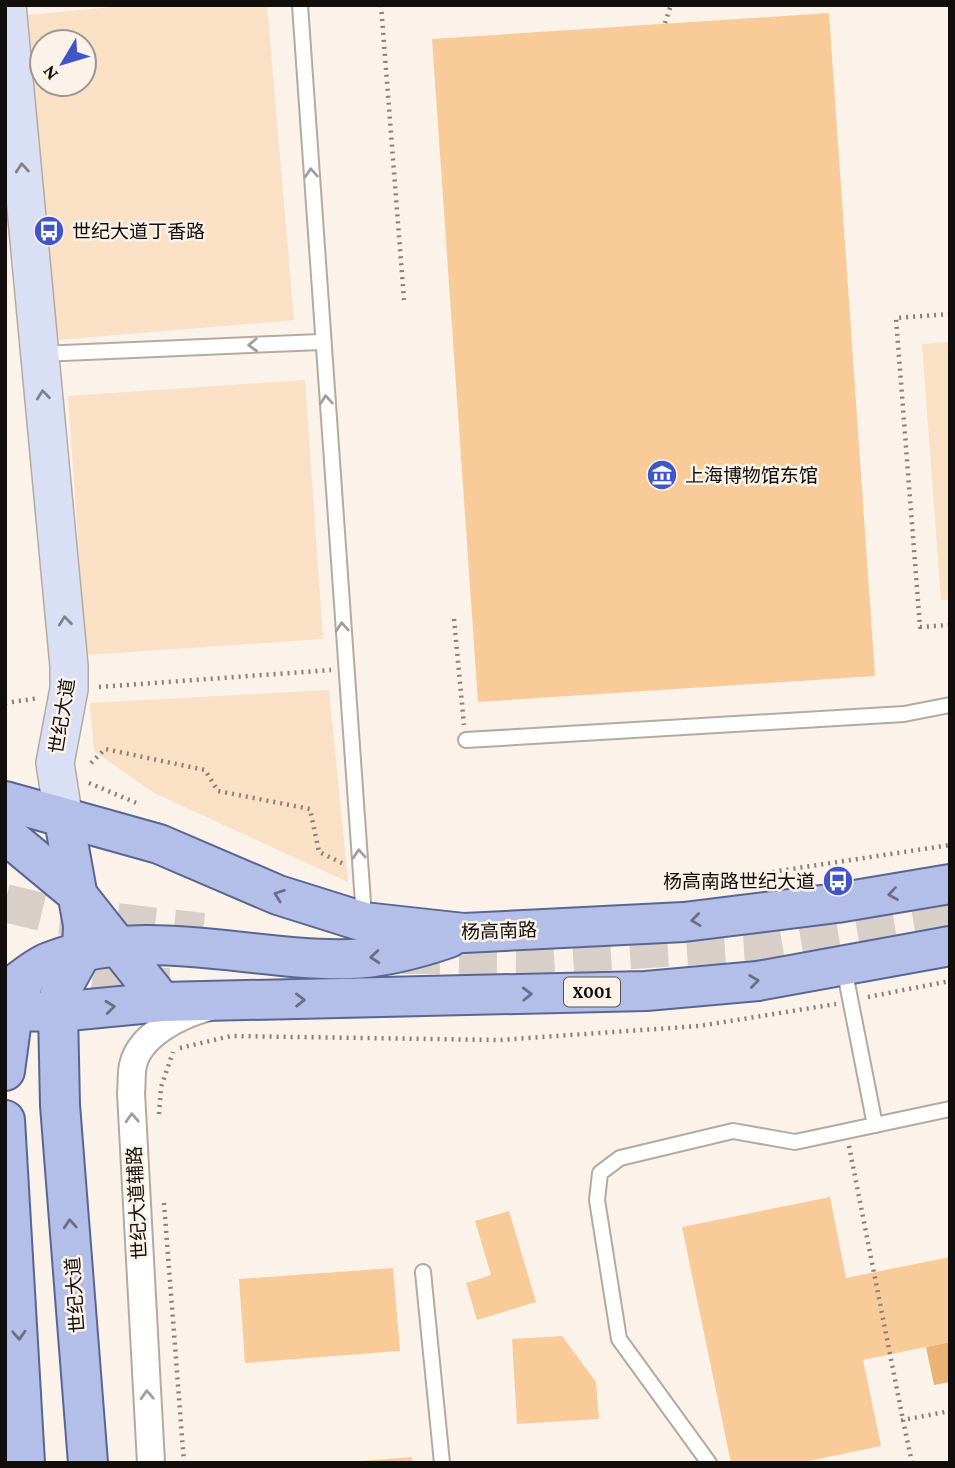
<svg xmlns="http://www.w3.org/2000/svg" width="955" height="1468" font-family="'Crimson Pro','Noto Sans SC',serif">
	<rect width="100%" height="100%" fill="#fbf2e9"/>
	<g fill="#fae0c5" fill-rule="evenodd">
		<path d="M 134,5 L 267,5 L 294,320 L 57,340 L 27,15 ZM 42,42 L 84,42 L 84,84 L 42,84 Z"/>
		<path d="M 950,342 L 950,600 L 941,600 L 922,344 Z"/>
		<path d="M 305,380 L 323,639 L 86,655 L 68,396 Z"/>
		<path d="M 329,690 L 348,882 L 154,793 L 94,751 L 90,703 Z"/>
	</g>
	<path fill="#eab273" d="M 950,1342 L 950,1382 L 934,1385 L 926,1347 Z"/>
	<g fill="#f9cb99">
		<path d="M 829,13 L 875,676 L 478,702 L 432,39 Z"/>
		<path d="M 830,1197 L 846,1278 L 950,1257 L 950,1342 L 863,1360 L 881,1446 L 799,1463 L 731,1463 L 682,1227 Z"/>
		<path d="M 509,1211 L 536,1302 L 477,1320 L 466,1283 L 491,1275 L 475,1221 Z"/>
		<path d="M 393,1268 L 400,1351 L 245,1363 L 239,1279 Z"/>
		<path d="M 562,1336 L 596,1382 L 599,1419 L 517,1424 L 512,1339 Z"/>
		<path d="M 412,1457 L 412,1463 L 361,1463 L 361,1461 Z"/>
	</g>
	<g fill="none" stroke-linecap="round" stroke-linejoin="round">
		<g stroke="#d8d0c8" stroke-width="38" stroke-dasharray="38 19" stroke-linecap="butt">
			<path d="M 5,903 L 54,915 L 203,932"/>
			<path d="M 402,955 L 535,956 L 748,943 L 950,909"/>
			<path d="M 35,977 L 118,987 L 170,987"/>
		</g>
		<g stroke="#b3aba2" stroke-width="18">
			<g id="lane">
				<path d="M 300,5 L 364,917"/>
				<path d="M 40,354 L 321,342"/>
				<path d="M 466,740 L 904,714 L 950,705"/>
				<path d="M 844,968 L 875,1125"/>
				<path d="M 423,1272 L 442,1463"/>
				<path d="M 709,1463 L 619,1339 L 597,1200 L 600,1173 L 620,1158 L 733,1131 L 795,1142 L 950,1109"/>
			</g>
		</g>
		<g stroke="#b3aba2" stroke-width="30">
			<path id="street" d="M 151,1463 L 131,1093 C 132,1084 131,1074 133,1065 C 140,1034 182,1014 210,1007"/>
		</g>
		<g stroke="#b3aba2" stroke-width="40">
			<path id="secondary" d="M 7,5 L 69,666 L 69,689 L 55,763 L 64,820"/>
		</g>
		<g stroke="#596691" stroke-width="42">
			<g id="primary">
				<path d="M 5,801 L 159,844 L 278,895 L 364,922 L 464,933 L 684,922 L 837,903 L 950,884"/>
				<path d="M 64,820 L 83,925 L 82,952 L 60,992 L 58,1012 L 60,1105 L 88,1463"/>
				<path d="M 5,834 L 76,893 L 162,1002"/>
				<path d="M 5,992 C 19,982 34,968 49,962 C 145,924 251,962 350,959 C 384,958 417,949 449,938"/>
				<path d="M 5,1011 L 58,1012 L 162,1002 L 646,991 L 758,981 L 950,946"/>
				<path d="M 5,1071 L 13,1012 L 22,988"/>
				<path d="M 5,1120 L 25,1463"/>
			</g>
		</g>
		<g stroke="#87817a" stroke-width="4.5" stroke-dasharray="2 5" stroke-linecap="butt">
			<path d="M 381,5 L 404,300"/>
			<path d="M 665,23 L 671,5"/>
			<path d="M 950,314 L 896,318 L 920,627 L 950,625"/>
			<path d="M 454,619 L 464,725"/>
			<path d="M 99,687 L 331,670"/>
			<path d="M 5,703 L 39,698"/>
			<path d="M 91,763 L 105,749 L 205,770 L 218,791 L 310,809 L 319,852 L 344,864"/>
			<path d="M 89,783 L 139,804"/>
			<path d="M 725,883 L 778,871 L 950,845"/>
			<path d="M 868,997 L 950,981"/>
			<path d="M 180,1048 L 231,1036 L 499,1040 L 699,1026 L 836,1004"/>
			<path d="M 159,1114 L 161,1087 L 173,1052"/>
			<path d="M 849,1146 L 903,1420"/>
			<path d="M 164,1203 L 184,1463"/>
			<path d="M 912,1463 L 903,1420 L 950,1411"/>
		</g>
		<use href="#lane" stroke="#fff" stroke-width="14"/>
		<use href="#street" stroke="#fff" stroke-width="26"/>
		<use href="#secondary" stroke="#d9dff4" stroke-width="37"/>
		<use href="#primary" stroke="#b3bfe8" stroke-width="38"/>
	</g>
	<defs><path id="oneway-chevron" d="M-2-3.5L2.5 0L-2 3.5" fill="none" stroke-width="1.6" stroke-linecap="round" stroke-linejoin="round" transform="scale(1.75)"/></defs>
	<g stroke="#7f818b">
		<use href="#oneway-chevron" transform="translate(22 168) rotate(-95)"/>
		<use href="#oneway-chevron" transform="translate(43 395) rotate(-96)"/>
		<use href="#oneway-chevron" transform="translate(65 621) rotate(-96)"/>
	</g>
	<g stroke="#a09f9d">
		<use href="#oneway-chevron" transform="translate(311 173) rotate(-94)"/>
		<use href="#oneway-chevron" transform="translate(253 345) rotate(178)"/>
		<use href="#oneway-chevron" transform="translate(326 400) rotate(-94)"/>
		<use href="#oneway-chevron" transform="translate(342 627) rotate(-94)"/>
		<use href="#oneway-chevron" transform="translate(359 854) rotate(-94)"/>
		<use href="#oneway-chevron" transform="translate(132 1118) rotate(-93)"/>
		<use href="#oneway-chevron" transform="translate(147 1395) rotate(-93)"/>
	</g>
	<g stroke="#6a6f85">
		<use href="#oneway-chevron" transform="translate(893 894) rotate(171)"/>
		<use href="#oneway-chevron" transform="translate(279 895) rotate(-160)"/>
		<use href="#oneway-chevron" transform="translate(696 920) rotate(173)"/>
		<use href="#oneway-chevron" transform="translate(375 957) rotate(175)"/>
		<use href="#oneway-chevron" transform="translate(754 981) rotate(-8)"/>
		<use href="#oneway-chevron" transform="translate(527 994) rotate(-2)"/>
		<use href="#oneway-chevron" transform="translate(300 1000) rotate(-1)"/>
		<use href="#oneway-chevron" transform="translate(110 1007) rotate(-6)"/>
		<use href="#oneway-chevron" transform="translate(70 1224) rotate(-94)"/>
		<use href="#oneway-chevron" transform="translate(19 1335) rotate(87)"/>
	</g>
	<defs>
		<g id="bus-disc" transform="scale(1.575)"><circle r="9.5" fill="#3f55c8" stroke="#fbf2e9"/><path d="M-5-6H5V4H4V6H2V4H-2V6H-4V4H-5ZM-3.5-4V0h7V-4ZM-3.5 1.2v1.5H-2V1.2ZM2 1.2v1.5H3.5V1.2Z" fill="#fff"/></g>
		<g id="museum-disc" transform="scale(1.575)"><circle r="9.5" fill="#3f55c8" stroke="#fbf2e9"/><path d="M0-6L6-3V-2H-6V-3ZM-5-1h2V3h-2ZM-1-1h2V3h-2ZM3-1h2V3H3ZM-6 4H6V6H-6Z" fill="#fff"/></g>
	</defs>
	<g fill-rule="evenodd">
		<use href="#bus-disc" x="49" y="231"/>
		<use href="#museum-disc" x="662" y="475"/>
		<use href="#bus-disc" x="838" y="881"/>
	</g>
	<g text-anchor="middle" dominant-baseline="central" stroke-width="5" stroke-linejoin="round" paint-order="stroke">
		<rect fill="#fbf2e9" stroke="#57524e" stroke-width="2" x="564" y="977.5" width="56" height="29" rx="5"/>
		<g font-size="18" font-weight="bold" fill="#110e0b">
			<text x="592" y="992">X001</text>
		</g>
		<g font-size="19" fill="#110e0b" stroke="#fbf2e9" text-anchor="start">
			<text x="72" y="231">世纪大道丁香路</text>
			<text x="685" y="475">上海博物馆东馆</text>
			<text x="815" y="881" text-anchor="end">杨高南路世纪大道</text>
		</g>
		<g font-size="19" fill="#110e0b" stroke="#fbf2e9">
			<text transform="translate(62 716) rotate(-81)">世纪大道</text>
			<text transform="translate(499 931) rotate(-2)">杨高南路</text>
			<text transform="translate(137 1203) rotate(-93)">世纪大道辅路</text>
			<text transform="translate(75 1295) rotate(-94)">世纪大道</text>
		</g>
	</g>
	<rect width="955" height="1468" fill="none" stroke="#110e0b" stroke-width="14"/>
	<g transform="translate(63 63) rotate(232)"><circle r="33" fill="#fbf2e9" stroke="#9d9790" stroke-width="2"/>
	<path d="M0-5L12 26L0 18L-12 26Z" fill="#3f55c8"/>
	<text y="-10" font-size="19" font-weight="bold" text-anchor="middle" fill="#110e0b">N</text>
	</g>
</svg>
